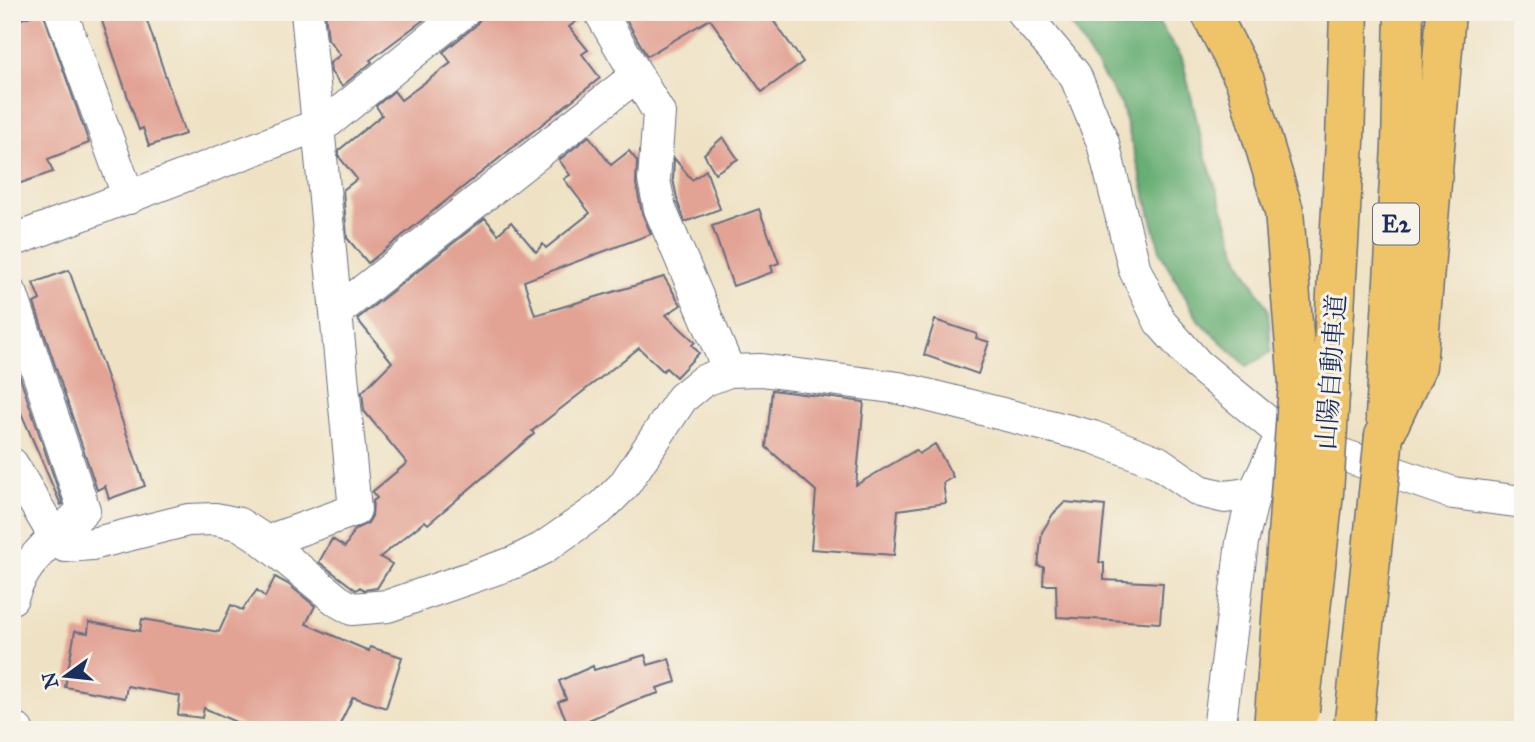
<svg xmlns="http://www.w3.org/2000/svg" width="1535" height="742" font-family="'IM FELL Great Primer','Noto Serif JP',serif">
	<rect width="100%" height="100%" fill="#f7f3e8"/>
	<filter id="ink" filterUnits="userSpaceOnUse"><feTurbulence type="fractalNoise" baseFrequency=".0143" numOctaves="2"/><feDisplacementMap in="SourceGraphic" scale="14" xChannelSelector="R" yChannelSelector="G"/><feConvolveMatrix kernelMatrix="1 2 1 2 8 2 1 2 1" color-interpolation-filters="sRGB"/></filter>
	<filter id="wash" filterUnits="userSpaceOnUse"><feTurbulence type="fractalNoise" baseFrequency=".00686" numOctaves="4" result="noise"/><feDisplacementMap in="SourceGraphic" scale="28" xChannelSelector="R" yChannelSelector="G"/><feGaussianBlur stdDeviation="1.57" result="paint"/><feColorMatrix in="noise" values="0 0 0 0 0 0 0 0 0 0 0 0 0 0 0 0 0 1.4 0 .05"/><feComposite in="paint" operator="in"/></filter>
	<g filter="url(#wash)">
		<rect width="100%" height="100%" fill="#efe2c4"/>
		<path fill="#67ae74" stroke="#416e69" stroke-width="2" d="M 1063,12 L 1151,12 L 1182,58 L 1204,151 L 1240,261 L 1268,309 L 1271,352 L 1247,366 L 1199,321 L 1161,254 L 1122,106 Z"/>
		<g id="blocks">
			<g fill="#e2a394">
				<path d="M 43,12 L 89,143 L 48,159 L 53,172 L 12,186 L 12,22 Z"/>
				<path d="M 116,12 L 144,12 L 185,134 L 149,146 L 143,128 L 139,130 L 101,18 Z"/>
				<path d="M 325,12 L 434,12 L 370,60 L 372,62 L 342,86 L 331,72 L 330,63 L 340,55 L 328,39 Z"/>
				<path d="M 481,12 L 582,12 L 583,16 L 569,27 L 588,50 L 582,54 L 600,78 L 368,263 L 347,238 L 343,190 L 357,179 L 339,157 L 339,150 L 382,115 L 376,106 L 394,91 L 401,100 L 451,63 L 443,52 L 475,26 L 480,19 Z"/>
				<path d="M 622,12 L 767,12 L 803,62 L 762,92 L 710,19 L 647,56 Z"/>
				<path d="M 589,136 L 611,165 L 629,151 L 637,161 L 636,184 L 642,213 L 651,234 L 524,281 L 535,315 L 664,277 L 681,305 L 666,315 L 695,342 L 692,345 L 699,353 L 676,377 L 666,368 L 663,371 L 639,348 L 532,431 L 534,434 L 428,524 L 425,521 L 380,557 L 392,564 L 377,588 L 364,590 L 360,587 L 356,590 L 319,562 L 332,539 L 345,547 L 355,529 L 368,523 L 372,516 L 373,501 L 377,498 L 372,492 L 407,463 L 364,411 L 362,392 L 392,362 L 357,319 L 485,218 L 498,234 L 511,222 L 536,252 L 543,244 L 546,248 L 590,213 L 564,179 L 570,175 L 559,160 Z"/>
				<path d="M 723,137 L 738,159 L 715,173 L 704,154 Z"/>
				<path d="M 674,158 L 692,180 L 706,170 L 720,209 L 685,222 L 678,203 L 673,179 Z"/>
				<path d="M 759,209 L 779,263 L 771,266 L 773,272 L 733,286 L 712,226 Z"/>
				<path d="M 69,270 L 145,486 L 109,499 L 105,486 L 97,490 L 34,303 L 40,300 L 33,283 Z"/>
				<path d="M 935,320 L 977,334 L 976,338 L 989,342 L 978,374 L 924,355 Z"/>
				<path d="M 12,354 L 63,504 L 61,505 L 12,392 Z"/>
				<path d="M 772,390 L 864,402 L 856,485 L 916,450 L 919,454 L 935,444 L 953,477 L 943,483 L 946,503 L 898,510 L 894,555 L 811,549 L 816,491 L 766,447 Z"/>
				<path d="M 1065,502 L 1105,506 L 1099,563 L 1104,563 L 1104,580 L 1163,583 L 1160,623 L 1057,617 L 1056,585 L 1043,585 L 1044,567 L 1038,566 L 1042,532 L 1053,514 Z"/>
				<path d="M 275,577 L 288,584 L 315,606 L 306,624 L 369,651 L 370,647 L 402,657 L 386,708 L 353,697 L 337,730 L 254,730 L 204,708 L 202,718 L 178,715 L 180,696 L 127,686 L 125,698 L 65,687 L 75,631 L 88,633 L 89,622 L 140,631 L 142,619 L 219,632 L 231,605 L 242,610 L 257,590 L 265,597 Z"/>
				<path d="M 645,655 L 648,665 L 669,659 L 676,682 L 657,688 L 659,693 L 633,701 L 570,728 L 558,702 L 566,699 L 559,681 L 593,666 L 594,670 Z"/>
			</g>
		</g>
	</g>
	<g filter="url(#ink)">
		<use href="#blocks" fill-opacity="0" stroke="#656e82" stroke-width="2"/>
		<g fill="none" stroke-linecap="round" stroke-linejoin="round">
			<g stroke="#656e82" stroke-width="34">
				<g id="street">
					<path d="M 61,12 L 129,198"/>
					<path d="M 600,12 L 659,113 L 654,180 L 660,209 L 729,371"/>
					<path d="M 1022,12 L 1075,75 L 1103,143 L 1135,270 L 1160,322 L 1197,364 L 1282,434 L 1453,493 L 1523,502"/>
					<path d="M 12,241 L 329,121 L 463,12"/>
					<path d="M 12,295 L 84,510 C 57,535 23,561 12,598"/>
					<path d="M 335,304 L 344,306 L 637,75"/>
					<path d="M 12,464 L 55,537 L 65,546 L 92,544 L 188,520 L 215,519 L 239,524 L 258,536 L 338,601 L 352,609 L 388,606 L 515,562 L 543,548 L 602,507 L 624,485 L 682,398 L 703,381 L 729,371 L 761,370 L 899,388 L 1093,437 L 1158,462 L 1200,491 L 1225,497 L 1254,493 L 1282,434"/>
					<path d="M 271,546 L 279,537 L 355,510 L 307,12"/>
					<path d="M 12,726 L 17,730"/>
					<path d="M 1219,730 L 1242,542 L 1254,493"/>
				</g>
			</g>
			<g stroke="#656e82" stroke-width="41">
				<g id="highway">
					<path d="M 1210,12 L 1245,81 L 1284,211 L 1298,384"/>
					<path d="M 1330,395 L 1345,142 L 1349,12"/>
					<path d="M 1385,416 L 1401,146 L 1404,12"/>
					<path d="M 1384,436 L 1417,366 L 1446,12"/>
				</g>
			</g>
			<use href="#street" stroke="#fff" stroke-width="32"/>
			<use href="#highway" stroke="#efc469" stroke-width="38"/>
			<g stroke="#656e82" stroke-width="41" stroke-linecap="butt">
				<g id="highway-bridge">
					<path d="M 1300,710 L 1324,493 L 1330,395"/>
					<path d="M 1273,730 L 1298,384"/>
					<path d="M 1353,730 L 1384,436"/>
				</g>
			</g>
			<use href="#highway-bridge" stroke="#efc469" stroke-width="38"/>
		</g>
	</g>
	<g text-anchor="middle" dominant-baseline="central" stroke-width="6" stroke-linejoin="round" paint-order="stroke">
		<rect fill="#f7f3e8" stroke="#5d6a87" stroke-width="2" x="1373" y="203.5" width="46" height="41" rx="5"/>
		<g font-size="24" font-weight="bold" fill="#1b2f5e">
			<text x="1396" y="224">E2</text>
		</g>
		<g font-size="26" fill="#1b2f5e" stroke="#f7f3e8">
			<text transform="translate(1331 372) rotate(-86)">山陽自動車道</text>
		</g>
	</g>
	<rect width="1535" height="742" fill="none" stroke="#f7f3e8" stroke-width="42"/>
	<g transform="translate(66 676) rotate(255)" stroke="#f7f3e8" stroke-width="5" paint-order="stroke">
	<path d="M0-5L12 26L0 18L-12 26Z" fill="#1b2f5e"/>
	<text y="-10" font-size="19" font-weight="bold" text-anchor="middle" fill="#1b2f5e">N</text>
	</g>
</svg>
